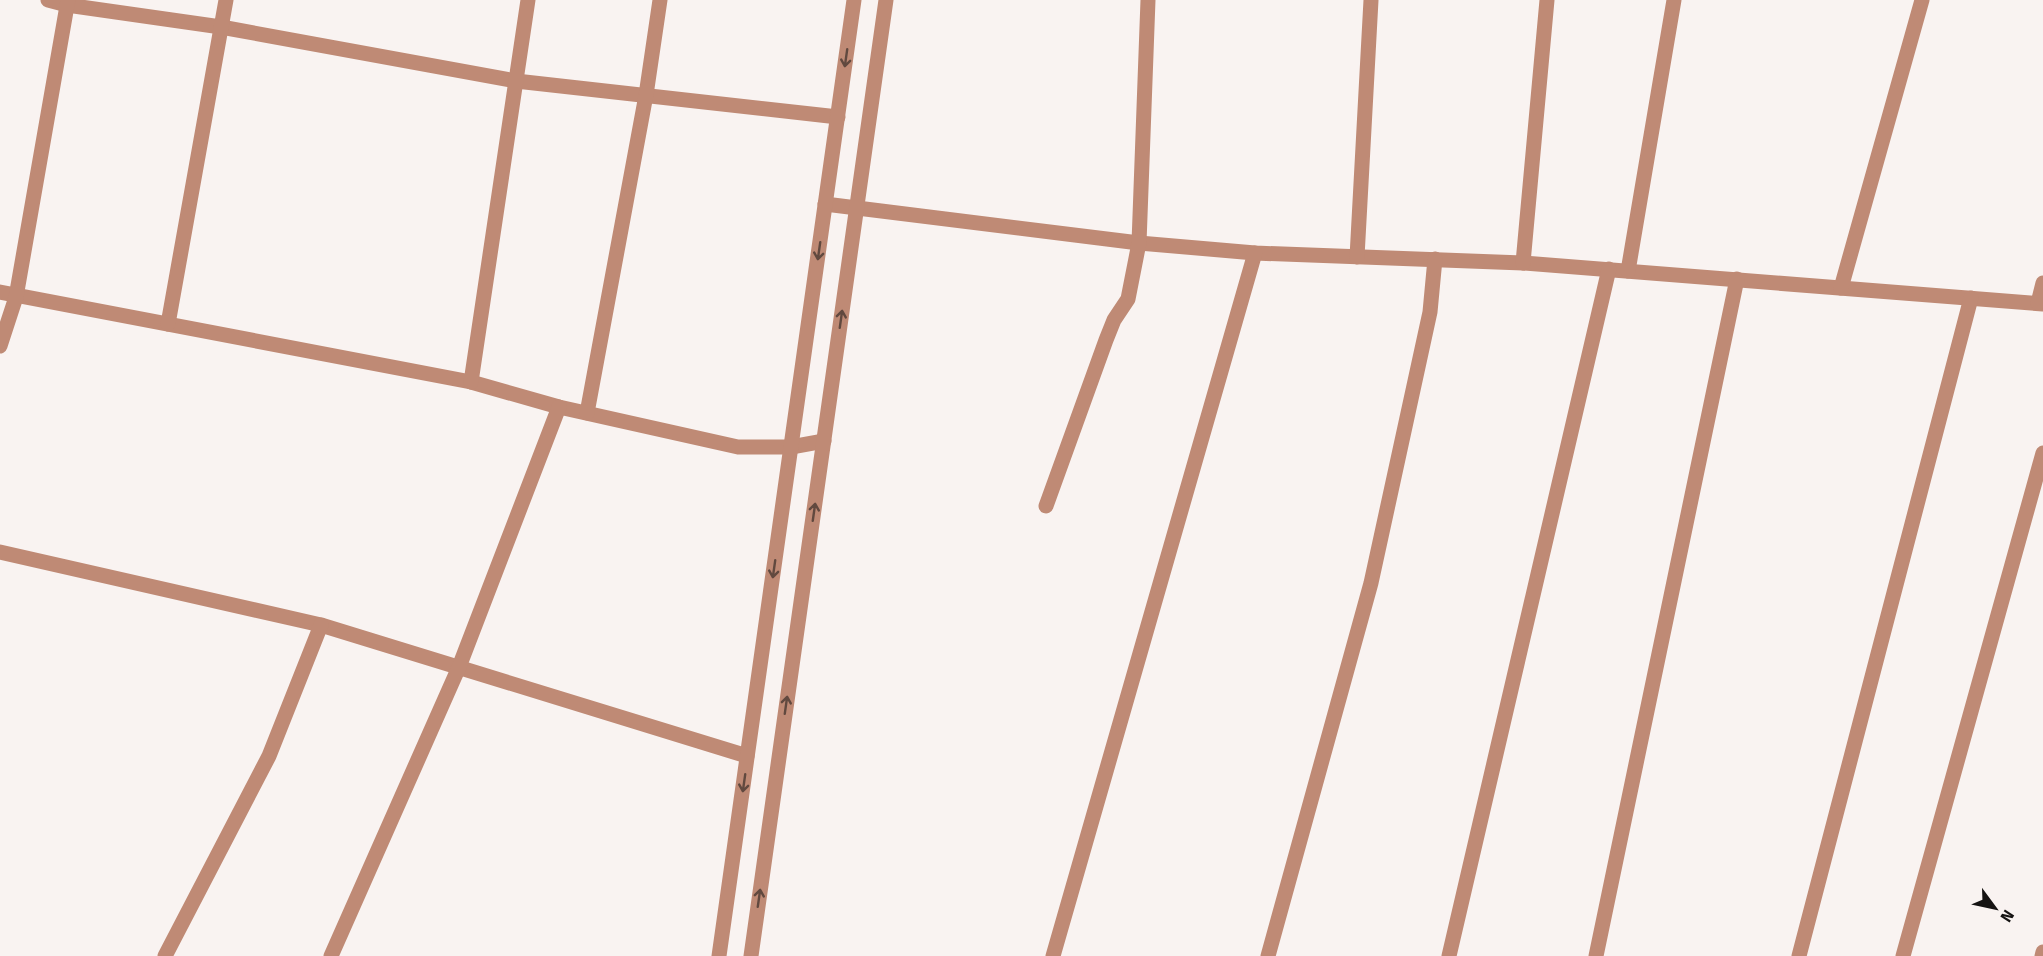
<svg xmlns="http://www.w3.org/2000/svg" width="2043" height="956" font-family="'Fira Sans',sans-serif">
	<rect width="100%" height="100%" fill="#f9f3f1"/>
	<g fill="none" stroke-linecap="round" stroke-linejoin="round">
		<g stroke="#bf8a75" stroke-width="15">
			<path d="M 48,0 L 67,5 L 221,27 L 516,81 L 838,117"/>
			<path d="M 825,204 L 1139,243 L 1255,253 L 1523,263 L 2043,304"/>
			<path d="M 1357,257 L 1371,0"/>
			<path d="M 1523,263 L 1547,0"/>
			<path d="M 1628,271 L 1674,0"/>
			<path d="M 1841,288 L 1922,0"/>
			<path d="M 0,292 L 471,382 L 559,407 L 738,447 L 791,447 L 824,441"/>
			<path d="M 2038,303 L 2043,283"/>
			<path d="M 168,324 L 226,0"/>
			<path d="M 0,346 L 16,297 L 68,0"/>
			<path d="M 471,382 L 528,0"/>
			<path d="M 587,413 L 646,95 L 660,0"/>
			<path d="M 1046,506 L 1106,340 L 1114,320 L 1128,299 L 1139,243 L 1148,0"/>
			<path d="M 0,552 L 321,625 L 747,756"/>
			<path d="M 165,956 L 269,756 L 321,625"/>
			<path d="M 331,956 L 459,667 L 559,407"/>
			<path d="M 1053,956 L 1255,253"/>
			<path d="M 1268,956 L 1371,583 L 1430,312 L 1435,259"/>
			<path d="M 1449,956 L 1609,269"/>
			<path d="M 1596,956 L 1737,279"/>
			<path d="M 1799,956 L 1971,298"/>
			<path d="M 1903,956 L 2043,453"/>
			<path d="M 2042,956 L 2043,952"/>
		</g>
		<g stroke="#bf8a75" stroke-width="15">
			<path d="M 719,956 L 854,0"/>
			<path d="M 751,956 L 886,0"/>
		</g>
	</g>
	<defs><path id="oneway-shaft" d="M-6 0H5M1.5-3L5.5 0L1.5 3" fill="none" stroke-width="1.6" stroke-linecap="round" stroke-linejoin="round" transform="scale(1.5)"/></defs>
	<g stroke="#61493f">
		<use href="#oneway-shaft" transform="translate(846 58) rotate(98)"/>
		<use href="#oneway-shaft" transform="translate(819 251) rotate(98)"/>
		<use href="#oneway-shaft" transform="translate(841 319) rotate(-82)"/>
		<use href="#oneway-shaft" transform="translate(814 512) rotate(-82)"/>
		<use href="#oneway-shaft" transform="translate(774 569) rotate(98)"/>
		<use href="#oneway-shaft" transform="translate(786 705) rotate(-82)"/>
		<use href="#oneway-shaft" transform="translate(744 783) rotate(98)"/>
		<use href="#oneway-shaft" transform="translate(759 898) rotate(-82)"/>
	</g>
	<g transform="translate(1995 908) rotate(123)" stroke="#f9f3f1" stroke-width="4.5" paint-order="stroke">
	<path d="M0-4.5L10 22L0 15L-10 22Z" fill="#151312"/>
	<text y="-9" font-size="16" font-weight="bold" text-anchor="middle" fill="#151312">N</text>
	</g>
</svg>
